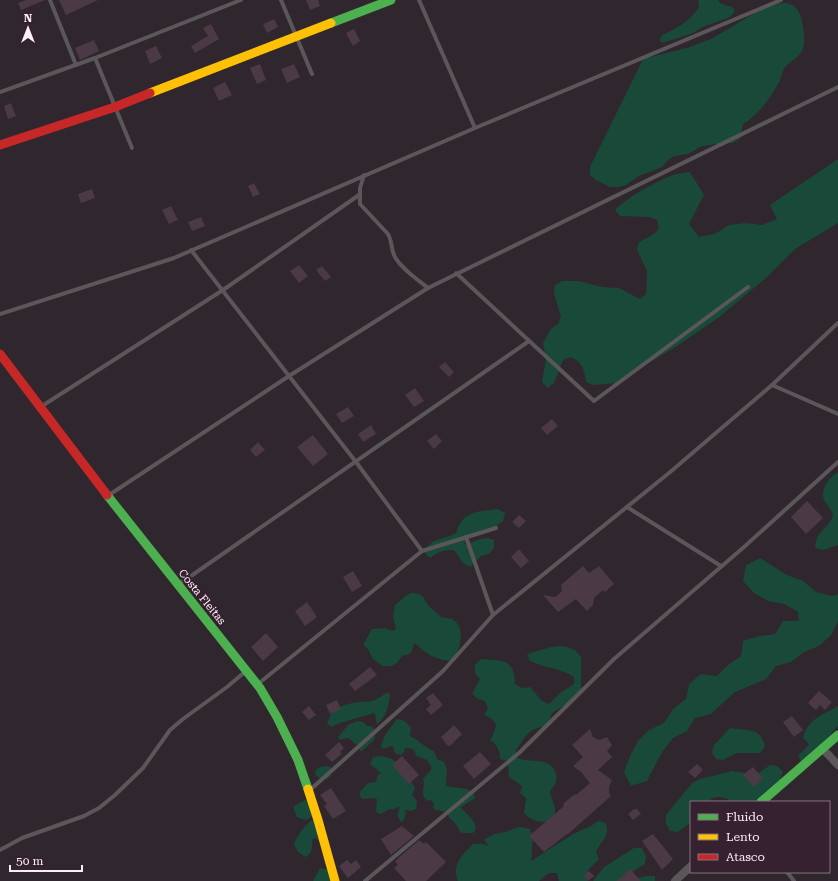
<svg xmlns="http://www.w3.org/2000/svg" width="838" height="881" font-family="'Roboto Serif',serif">
	<rect width="100%" height="100%" fill="#30262d"/>
	<g fill="#194938">
		<path d="M 698,0 L 718,0 C 721,7 730,4 734,9 L 734,13 L 728,18 L 705,26 L 691,34 L 662,43 L 660,40 L 661,36 C 678,27 688,23 699,7 Z"/>
		<path d="M 786,3 C 788,4 792,4 794,6 C 803,12 806,39 803,49 C 799,58 792,60 786,66 C 783,69 782,75 780,80 C 772,96 759,115 743,124 L 740,139 L 733,143 L 717,144 L 702,146 L 688,154 L 674,156 L 667,161 L 662,167 L 639,176 L 626,185 L 618,187 L 610,187 L 596,180 L 590,175 L 590,167 L 643,59 L 690,47 L 713,38 L 770,4 Z"/>
		<path d="M 838,159 L 838,223 L 795,249 L 767,277 L 718,318 L 677,346 L 616,383 L 593,385 L 586,382 C 584,369 583,363 571,357 L 563,360 L 554,383 L 548,388 L 542,382 L 546,359 L 543,343 L 551,329 L 558,324 L 561,317 L 554,294 L 555,285 L 562,281 L 579,281 L 602,287 L 619,288 L 640,299 L 646,294 L 647,271 L 637,250 L 639,242 L 654,234 L 659,228 L 657,220 L 650,217 L 620,216 L 615,210 C 626,198 655,182 671,176 C 677,173 684,173 690,172 L 704,195 L 689,224 L 699,237 L 715,234 L 729,225 L 746,223 L 762,225 L 777,219 L 770,205 Z"/>
		<path d="M 838,472 L 838,545 L 823,550 L 815,548 C 817,527 830,530 833,514 C 831,509 826,504 824,500 C 820,488 829,478 838,472 Z"/>
		<path d="M 498,509 L 505,513 L 503,521 L 490,531 L 467,537 L 464,544 C 477,543 480,535 494,540 L 494,548 L 489,554 L 481,556 L 470,567 L 463,563 L 454,550 C 443,550 438,552 430,558 L 424,552 C 433,536 442,541 456,533 C 463,510 478,512 498,509 Z"/>
		<path d="M 760,558 L 787,575 L 803,581 L 816,592 L 832,596 L 838,594 L 838,621 L 831,635 L 819,646 L 804,652 L 791,662 L 776,666 L 766,679 L 735,692 L 711,714 L 695,718 L 687,731 L 673,738 L 662,752 L 647,781 L 631,786 L 624,772 L 630,756 L 638,741 L 649,730 L 664,723 L 673,709 L 686,699 L 689,684 L 701,674 L 717,676 L 728,665 L 741,656 L 743,641 L 759,636 L 775,634 L 783,621 L 799,621 L 798,612 L 784,604 L 768,601 L 754,593 L 743,581 L 746,565 Z"/>
		<path d="M 411,593 C 426,593 422,599 430,607 C 433,610 435,611 439,615 C 445,621 452,614 459,626 C 463,633 460,656 451,660 C 447,662 438,658 434,657 C 425,654 421,647 414,643 L 412,651 L 410,654 L 402,656 L 397,663 L 391,666 L 383,666 L 373,659 L 368,649 L 363,645 L 372,629 L 385,628 L 392,631 L 396,629 L 393,617 L 395,605 L 407,595 Z"/>
		<path d="M 559,646 L 567,647 L 575,650 L 581,657 L 581,689 L 579,696 L 552,713 C 546,733 542,723 530,732 C 524,736 521,744 516,750 L 517,758 C 532,764 550,755 556,774 C 558,781 554,786 550,791 C 552,805 560,807 551,821 C 539,823 532,821 524,813 L 526,798 L 520,793 L 522,786 L 509,777 L 508,761 L 500,759 C 500,749 497,745 490,740 L 494,733 L 496,725 L 492,719 L 484,715 L 488,708 L 485,701 L 478,699 L 472,694 L 480,679 L 475,673 L 475,665 L 481,659 C 502,661 515,658 515,684 L 522,688 L 530,687 L 542,701 L 549,704 L 560,693 L 574,684 L 574,677 C 561,668 544,668 530,661 L 527,654 L 551,647 Z"/>
		<path d="M 386,693 L 388,693 L 390,695 C 389,705 386,718 377,724 L 375,714 L 374,713 L 340,723 L 331,727 L 327,723 L 334,708 C 341,707 346,704 353,703 C 369,700 370,705 386,693 Z"/>
		<path d="M 838,706 L 838,726 L 833,731 L 820,750 L 801,762 L 798,755 L 804,750 L 809,744 L 803,738 C 808,719 822,715 838,706 Z"/>
		<path d="M 397,719 L 405,721 L 411,728 L 410,736 C 419,740 425,748 434,751 L 437,759 L 444,762 L 447,769 L 446,786 L 467,789 L 474,794 L 475,798 L 461,807 C 466,815 482,824 473,833 L 462,833 L 459,831 C 458,823 448,820 447,812 L 435,810 L 433,807 L 434,803 L 431,800 L 427,801 C 419,794 426,788 423,779 L 431,770 L 431,766 L 427,760 L 416,756 L 415,752 L 413,749 L 405,748 L 404,752 L 401,755 L 397,754 L 394,752 L 394,748 L 391,746 L 383,749 L 381,746 L 385,735 Z"/>
		<path d="M 357,721 L 363,722 L 367,726 L 371,726 C 375,729 376,734 374,740 L 362,751 L 360,751 L 359,747 L 350,739 L 348,738 L 340,740 L 338,737 L 348,725 Z"/>
		<path d="M 730,728 C 746,731 761,726 765,747 L 760,753 L 737,753 L 723,760 L 716,759 L 712,753 L 714,745 Z"/>
		<path d="M 381,756 L 390,758 L 400,764 L 415,788 L 412,795 L 417,801 L 416,809 L 412,811 L 404,810 L 406,813 L 404,820 L 401,822 L 397,815 L 400,807 L 395,808 L 394,810 L 390,809 L 383,813 L 379,814 L 376,811 L 377,799 L 374,798 L 362,799 L 360,796 L 360,792 L 368,783 L 376,782 L 378,774 L 382,774 L 370,764 L 373,757 Z"/>
		<path d="M 770,765 L 777,766 L 783,772 L 780,780 L 759,802 L 729,802 L 728,799 L 720,797 L 712,798 L 709,802 L 691,802 L 691,822 L 678,832 L 670,831 L 666,824 L 666,815 L 692,783 L 700,779 L 732,771 L 756,775 Z"/>
		<path d="M 326,766 L 330,767 L 332,771 L 330,777 L 327,779 L 319,778 L 315,774 L 316,770 L 320,767 Z"/>
		<path d="M 305,800 L 310,803 L 312,816 C 308,821 303,820 297,817 L 294,810 L 294,806 Z"/>
		<path d="M 315,819 L 318,840 L 315,838 L 312,840 C 312,847 313,854 305,857 L 298,852 L 294,845 C 296,837 307,821 315,819 Z"/>
		<path d="M 598,821 L 606,823 C 610,838 602,839 596,852 L 599,859 L 588,870 L 587,881 L 559,881 L 557,873 L 549,873 L 539,881 L 458,881 C 451,865 462,855 473,844 L 482,844 L 489,846 L 484,840 C 489,837 493,834 499,833 C 502,832 505,833 508,831 C 519,827 518,826 530,829 L 533,837 L 531,861 L 573,834 L 591,826 Z"/>
		<path d="M 634,848 L 642,848 L 646,856 L 645,864 L 632,872 L 630,880 L 646,876 L 655,876 L 655,881 L 593,881 L 604,867 Z"/>
		<path d="M 320,868 L 328,870 L 336,881 L 313,881 Z"/>
	</g>
	<g fill="#4b3946">
		<path d="M 26,0 L 45,0 L 21,10 L 18,3 Z"/>
		<path d="M 59,0 L 98,0 L 66,15 Z"/>
		<path d="M 306,0 L 318,0 L 320,6 L 310,10 Z"/>
		<path d="M 274,19 L 278,27 L 267,33 L 263,24 Z"/>
		<path d="M 211,24 L 219,39 L 195,53 L 191,46 L 208,36 L 203,28 Z"/>
		<path d="M 354,29 L 360,41 L 353,46 L 346,33 Z"/>
		<path d="M 94,40 L 99,51 L 80,60 L 75,48 Z"/>
		<path d="M 156,46 L 162,58 L 150,64 L 145,51 Z"/>
		<path d="M 260,64 L 266,80 L 257,84 L 250,68 Z"/>
		<path d="M 294,64 L 300,77 L 287,83 L 281,69 Z"/>
		<path d="M 225,82 L 232,95 L 219,101 L 213,88 Z"/>
		<path d="M 11,103 L 16,116 L 8,119 L 4,106 Z"/>
		<path d="M 254,183 L 260,194 L 253,197 L 248,186 Z"/>
		<path d="M 92,189 L 95,198 L 81,203 L 78,194 Z"/>
		<path d="M 171,206 L 178,220 L 169,224 L 162,210 Z"/>
		<path d="M 201,217 L 205,226 L 192,231 L 188,222 Z"/>
		<path d="M 299,265 L 308,276 L 299,283 L 290,271 Z"/>
		<path d="M 322,266 L 331,277 L 325,281 L 316,270 Z"/>
		<path d="M 445,362 L 454,372 L 449,377 L 439,367 Z"/>
		<path d="M 415,388 L 424,401 L 414,407 L 405,395 Z"/>
		<path d="M 348,407 L 354,416 L 342,423 L 336,414 Z"/>
		<path d="M 552,419 L 558,426 L 547,435 L 541,428 Z"/>
		<path d="M 371,425 L 376,434 L 363,442 L 358,434 Z"/>
		<path d="M 436,434 L 442,441 L 434,449 L 427,441 Z"/>
		<path d="M 313,435 L 328,454 L 313,466 L 297,447 Z"/>
		<path d="M 258,442 L 265,450 L 256,457 L 250,450 Z"/>
		<path d="M 807,501 L 823,518 L 806,534 L 791,517 Z"/>
		<path d="M 519,515 L 526,521 L 519,528 L 512,522 Z"/>
		<path d="M 519,549 L 529,561 L 521,568 L 511,557 Z"/>
		<path d="M 583,566 L 589,573 L 599,566 L 614,584 L 605,592 L 603,590 L 594,598 L 593,605 L 587,611 L 576,599 L 558,612 L 543,595 L 555,597 L 562,591 L 561,585 Z"/>
		<path d="M 353,571 L 362,586 L 352,592 L 343,577 Z"/>
		<path d="M 307,602 L 317,617 L 305,626 L 295,611 Z"/>
		<path d="M 266,633 L 278,647 L 263,661 L 251,647 Z"/>
		<path d="M 370,667 L 377,675 L 355,691 L 349,684 Z"/>
		<path d="M 819,691 L 832,702 L 825,710 L 820,705 L 816,710 L 808,703 Z"/>
		<path d="M 433,693 L 443,705 L 431,715 L 426,709 L 431,705 L 426,698 Z"/>
		<path d="M 337,700 L 341,709 L 330,714 L 326,705 Z"/>
		<path d="M 309,706 L 316,715 L 309,720 L 302,712 Z"/>
		<path d="M 792,716 L 803,730 L 794,737 L 783,722 Z"/>
		<path d="M 454,725 L 462,734 L 450,746 L 447,745 L 441,737 Z"/>
		<path d="M 590,729 L 593,737 L 599,740 L 607,737 L 612,745 L 607,751 L 612,757 L 598,770 L 612,780 L 609,787 L 609,793 L 611,796 L 568,834 L 567,834 L 544,852 L 529,836 L 564,806 L 563,804 L 575,794 L 576,795 L 590,783 L 581,772 L 573,766 L 583,757 L 572,745 Z"/>
		<path d="M 339,742 L 344,748 L 340,752 L 342,754 L 332,762 L 325,755 Z"/>
		<path d="M 480,752 L 491,764 L 474,779 L 463,766 Z"/>
		<path d="M 402,756 L 419,775 L 409,784 L 392,765 Z"/>
		<path d="M 697,764 L 703,770 L 695,778 L 688,772 Z"/>
		<path d="M 753,767 L 763,779 L 754,787 L 743,775 Z"/>
		<path d="M 331,788 L 346,811 L 333,819 L 324,806 L 327,804 L 320,795 Z"/>
		<path d="M 634,809 L 637,809 L 641,814 L 633,820 L 628,814 Z"/>
		<path d="M 402,826 L 414,836 L 391,855 L 381,839 Z"/>
		<path d="M 653,834 L 673,859 L 662,870 L 642,841 Z"/>
		<path d="M 419,840 L 424,844 L 426,842 L 446,862 L 426,881 L 406,881 L 394,868 L 398,865 L 395,861 Z"/>
		<path d="M 347,860 L 351,864 L 356,860 L 361,867 L 348,878 L 339,866 Z"/>
		<path d="M 630,869 L 641,881 L 616,881 L 625,874 Z"/>
		<path d="M 589,871 L 594,876 L 588,881 L 583,875 Z"/>
	</g>
	<g fill="none" stroke-linecap="round" stroke-linejoin="round">
		<g stroke="#5a5659" stroke-width="4">
			<path d="M 50,0 L 76,65"/>
			<path d="M 281,0 L 312,74"/>
			<path d="M 419,0 L 475,128"/>
			<path d="M 95,58 L 132,148"/>
			<path d="M 0,92 L 95,58 L 241,0"/>
			<path d="M 364,175 L 360,188 L 360,204 L 388,234 C 392,241 391,248 394,255 C 399,267 418,280 428,288"/>
			<path d="M 191,250 L 356,462 L 422,551"/>
			<path d="M 456,273 L 594,401 L 748,287"/>
			<path d="M 0,314 L 174,258 L 475,128 L 781,0"/>
			<path d="M 772,385 L 838,414"/>
			<path d="M 42,406 L 223,290 L 359,195"/>
			<path d="M 109,495 L 289,376 L 428,288 L 838,87"/>
			<path d="M 627,507 L 721,566"/>
			<path d="M 466,537 L 493,615"/>
			<path d="M 178,585 L 529,341"/>
			<path d="M 258,684 L 422,551 L 496,528"/>
			<path d="M 310,790 L 443,671 L 493,615 L 669,473 L 772,385 L 838,323"/>
			<path d="M 0,850 L 22,838 L 84,816 L 99,808 L 115,795 L 143,768 L 170,730 L 183,719 L 227,687 L 246,671"/>
			<path d="M 787,872 L 794,881"/>
			<path d="M 365,881 L 519,753 L 614,659 L 744,547 L 838,462"/>
		</g>
		<g stroke="#5a5659" stroke-width="8">
			<path d="M 822,748 L 838,765"/>
			<path d="M 675,881 L 691,866"/>
		</g>
		<g stroke="#4caf50" stroke-width="9">
			<path d="M 331,23 L 391,0"/>
			<path d="M 107,495 L 260,688 L 277,717 L 298,760 L 308,789"/>
			<path d="M 761,802 L 838,735"/>
		</g>
		<g stroke="#ffc107" stroke-width="9">
			<path d="M 150,93 L 331,23"/>
			<path d="M 308,789 L 318,820 L 335,881"/>
		</g>
		<g stroke="#c62828" stroke-width="9">
			<path d="M 0,145 L 115,107 L 150,93"/>
			<path d="M 0,354 L 107,495"/>
		</g>
	</g>
	<g text-anchor="middle" dominant-baseline="central" stroke-width="4" stroke-linejoin="round" paint-order="stroke">
		<g font-size="11" fill="#fceef7" stroke="#35212f">
			<text transform="translate(202 597) rotate(51)">Costa Fleitas</text>
		</g>
	</g>
	<rect x="690" y="801" width="140" height="72" fill="#35212f" stroke="#85737f"/>
	<rect x="698" y="814" width="20" height="6" fill="#4caf50" stroke="#85737f"/>
	<text x="726" y="821" font-size="12" fill="#fceef7">Fluido</text>
	<rect x="698" y="834" width="20" height="6" fill="#ffc107" stroke="#85737f"/>
	<text x="726" y="841" font-size="12" fill="#fceef7">Lento</text>
	<rect x="698" y="854" width="20" height="6" fill="#c62828" stroke="#85737f"/>
	<text x="726" y="861" font-size="12" fill="#fceef7">Atasco</text>
	<g transform="translate(28 28)" stroke="#35212f" stroke-width="3" paint-order="stroke">
	<path d="M0-3L7 15L0 10L-7 15Z" fill="#fceef7"/>
	<text y="-6" font-size="11" font-weight="bold" text-anchor="middle" fill="#fceef7">N</text>
	</g>
	<path d="M10 865v6h72v-6" fill="none" stroke="#fceef7" stroke-width="2"/>
	<text x="16" y="865" font-size="12" fill="#fceef7" stroke="#35212f" stroke-width="3" paint-order="stroke">50 m</text>
</svg>
